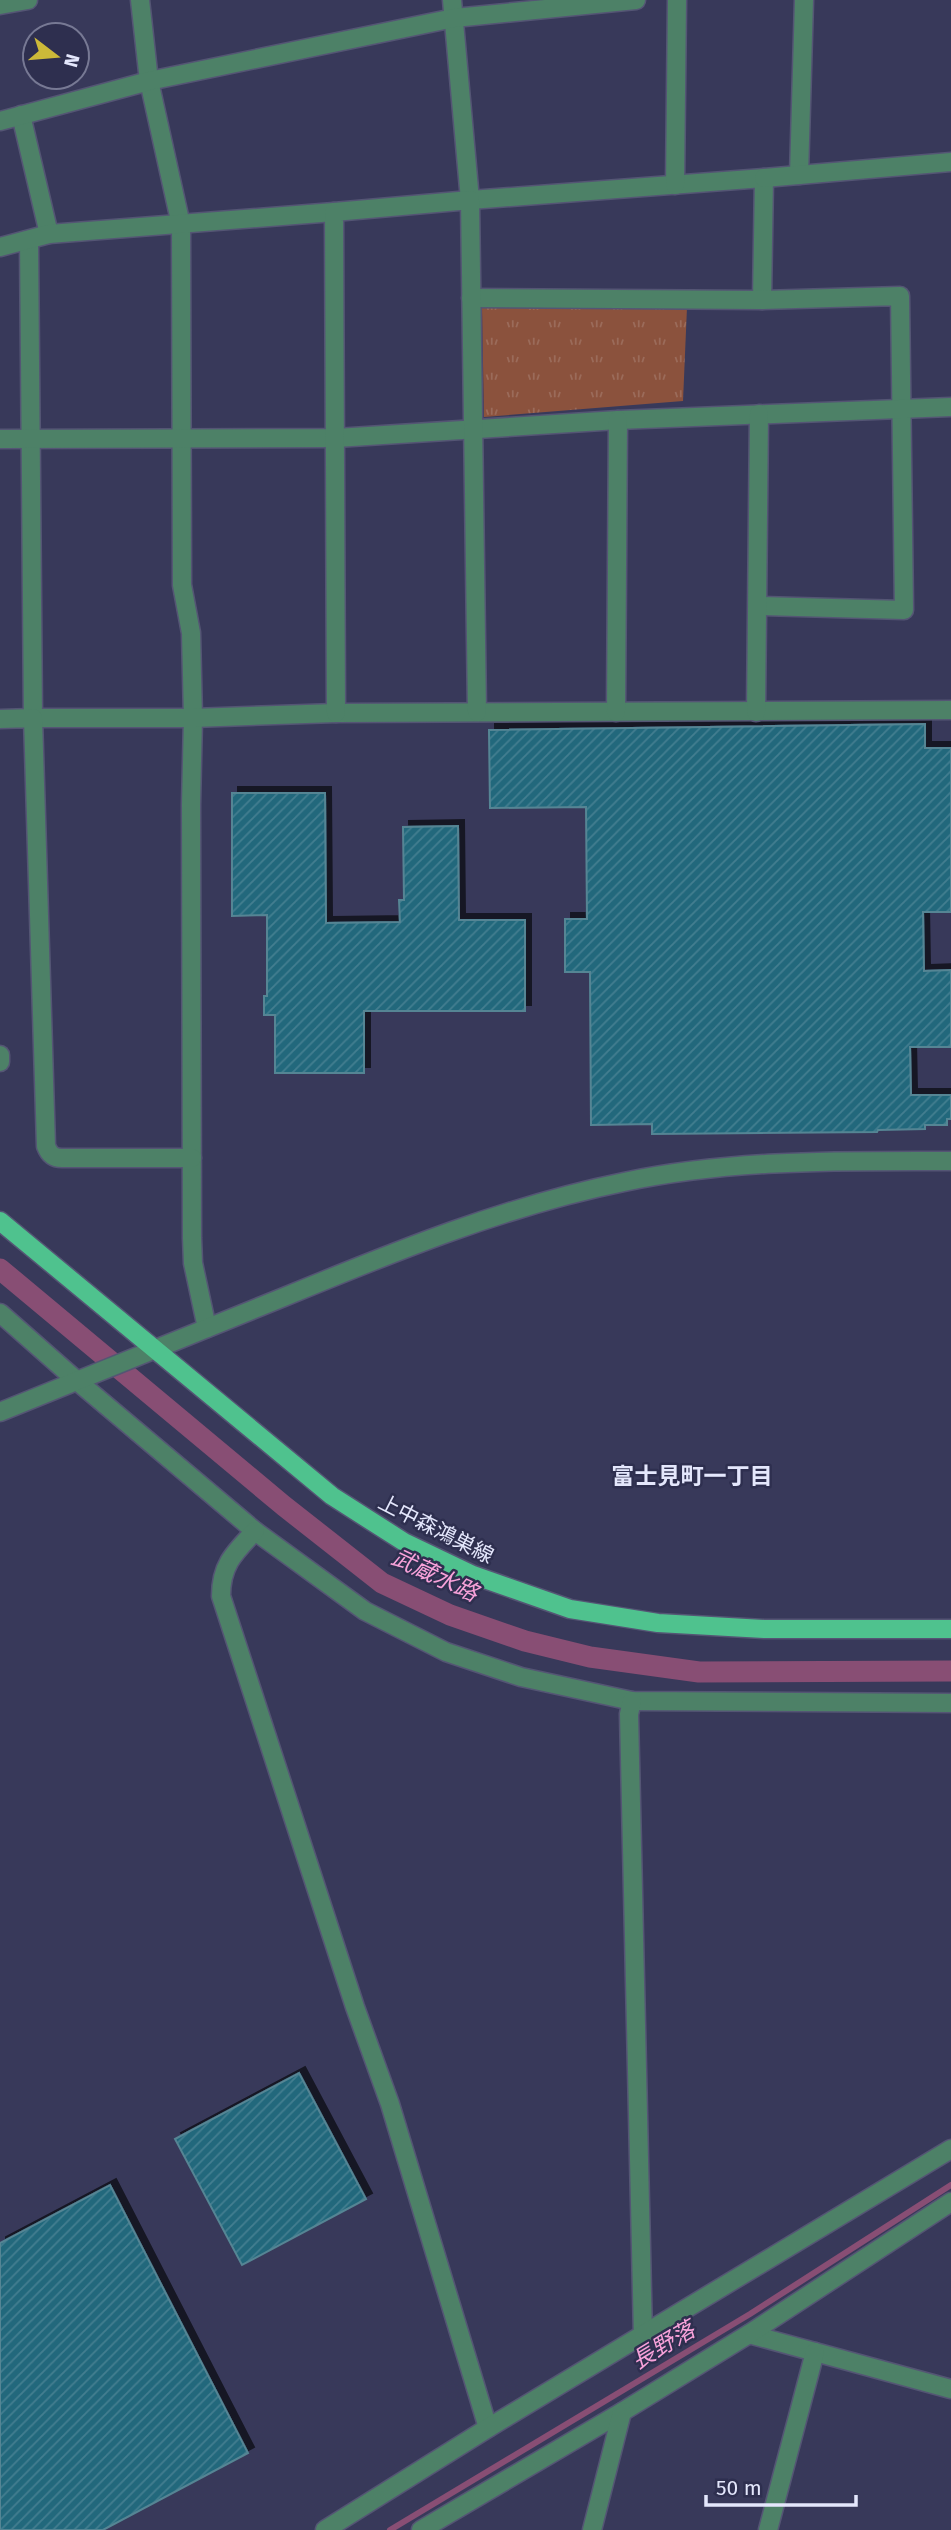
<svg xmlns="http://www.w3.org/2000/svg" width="951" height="2530" font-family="'Fira Sans','Noto Sans JP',sans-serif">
	<defs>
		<pattern id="park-tufts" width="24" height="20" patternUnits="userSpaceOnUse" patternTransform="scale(1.75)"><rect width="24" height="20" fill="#8b523d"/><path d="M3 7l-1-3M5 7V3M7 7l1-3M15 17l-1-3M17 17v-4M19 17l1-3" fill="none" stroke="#9b6b5a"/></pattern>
		<pattern id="building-hatch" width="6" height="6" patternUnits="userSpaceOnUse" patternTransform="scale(1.75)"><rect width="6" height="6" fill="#23687c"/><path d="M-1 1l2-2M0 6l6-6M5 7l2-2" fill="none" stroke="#437e90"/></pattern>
		<filter id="shadow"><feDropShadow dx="6" dy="-6" stdDeviation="0" flood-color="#0009"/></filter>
	</defs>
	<rect width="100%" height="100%" fill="#38395a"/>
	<path fill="url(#park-tufts)" d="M 687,307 L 683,401 L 484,417 L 482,308 Z"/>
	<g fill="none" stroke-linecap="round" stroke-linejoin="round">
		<path stroke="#884e74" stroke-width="6" d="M 390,2530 L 750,2314 L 951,2185"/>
		<path stroke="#884e74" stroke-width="21" d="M 0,1269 L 284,1506 L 382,1583 L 450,1615 L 525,1641 L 590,1657 L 699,1672 L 951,1671"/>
	</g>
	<g fill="url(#building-hatch)" stroke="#558594" stroke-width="2" filter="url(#shadow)">
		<path d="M 925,724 L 925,748 L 951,748 L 951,912 L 923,912 L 924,971 L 951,970 L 951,1047 L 910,1047 L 911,1095 L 951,1095 L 951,1119 L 947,1119 L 947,1125 L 925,1125 L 925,1129 L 878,1130 L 877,1132 L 652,1134 L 652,1124 L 591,1125 L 590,972 L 565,972 L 565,919 L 587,919 L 586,807 L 490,808 L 489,730 Z"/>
		<path d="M 232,793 L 325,793 L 326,923 L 400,922 L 399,900 L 404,900 L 403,827 L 458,826 L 459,920 L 525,920 L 525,1011 L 364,1011 L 364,1073 L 275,1073 L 275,1015 L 264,1015 L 264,996 L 267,996 L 267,915 L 232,916 Z"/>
		<path d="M 299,2073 L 366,2199 L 242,2265 L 175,2139 Z"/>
		<path d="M 110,2185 L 248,2453 L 103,2530 L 0,2530 L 0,2243 Z"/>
	</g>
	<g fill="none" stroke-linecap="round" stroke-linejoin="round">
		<g stroke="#545574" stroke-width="21">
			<g id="minor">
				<path d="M 140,0 L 149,81 L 181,225 L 182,585 L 191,633 L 193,718 L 191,805 L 192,1238 L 193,1263 L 207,1328"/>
				<path d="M 452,0 L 470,200 L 764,178 L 762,300"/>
				<path d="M 0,5 L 28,0"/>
				<path d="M 21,115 L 49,234"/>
				<path d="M 0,121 L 149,81 L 454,18 L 636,0"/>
				<path d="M 799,175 L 804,0"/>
				<path d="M 764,178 L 951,162"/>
				<path d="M 675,185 L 677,0"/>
				<path d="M 29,241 L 33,718 L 193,718 L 336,713 L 951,710"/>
				<path d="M 0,247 L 49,234 L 334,212"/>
				<path d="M 471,298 L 762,300 L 900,296 L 904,610 L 758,606"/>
				<path d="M 0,439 L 336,438 L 618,420 L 951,407"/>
				<path d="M 616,712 L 618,420"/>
				<path d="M 756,712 L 759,414"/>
				<path d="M 336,713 L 334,212 L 470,200 L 477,712"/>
				<path d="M 0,719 L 33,718 L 46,1146 C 49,1154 53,1158 62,1158 L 192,1158"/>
				<path d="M 0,1055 L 0,1062"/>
				<path d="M 0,1313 L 76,1380 L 255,1531 L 365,1611 L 446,1652 L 521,1677 L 632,1701 L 951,1703"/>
				<path d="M 0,1412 C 94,1373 189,1335 284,1297 C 396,1251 506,1206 624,1182 C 732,1159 842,1161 951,1161"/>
				<path d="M 255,1531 C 234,1553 221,1565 221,1596 L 355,2007 L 390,2104 L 488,2428"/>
				<path d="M 632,1701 L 629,1714 L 643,2337"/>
				<path d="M 749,2334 L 951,2389"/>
				<path d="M 325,2530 L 488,2428 L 951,2149"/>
				<path d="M 421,2530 L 622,2412 L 749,2334 L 951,2202"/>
				<path d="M 592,2530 L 622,2412"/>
				<path d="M 768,2530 L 815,2352"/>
			</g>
		</g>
		<g stroke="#545574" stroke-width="21">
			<path id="major" d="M 0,1221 L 332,1496 L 404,1542 L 473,1575 L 570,1609 L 658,1623 L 764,1629 L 951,1629"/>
		</g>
		<use href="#minor" stroke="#4d8167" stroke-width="18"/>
		<use href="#major" stroke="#4fc28e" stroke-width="18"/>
	</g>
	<g text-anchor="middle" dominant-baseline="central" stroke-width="5" stroke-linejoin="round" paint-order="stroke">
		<g font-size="21" fill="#e4e7fc" stroke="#2e2f4f">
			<text transform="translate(436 1529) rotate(27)">上中森鴻巣線</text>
		</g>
		<g font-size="23" font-weight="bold" fill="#e4e7fc" stroke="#2e2f4f">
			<text x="692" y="1476">富士見町一丁目</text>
		</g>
		<g font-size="23" font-style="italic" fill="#f8a2da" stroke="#2e2f4f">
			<text transform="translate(435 1575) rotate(25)">武蔵水路</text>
			<text transform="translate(663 2345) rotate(-31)">長野落</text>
		</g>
	</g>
	<g transform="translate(56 56) rotate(106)"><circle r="33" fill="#2e2f4f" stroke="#777994" stroke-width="2"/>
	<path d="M0-5L12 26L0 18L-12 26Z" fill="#ccb939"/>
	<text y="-10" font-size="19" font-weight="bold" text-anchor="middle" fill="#e4e7fc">N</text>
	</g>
	<path d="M706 2495v10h150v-10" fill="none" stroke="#e4e7fc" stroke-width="3.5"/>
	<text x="716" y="2495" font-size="21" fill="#e4e7fc" stroke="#2e2f4f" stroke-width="5" paint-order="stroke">50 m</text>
</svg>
